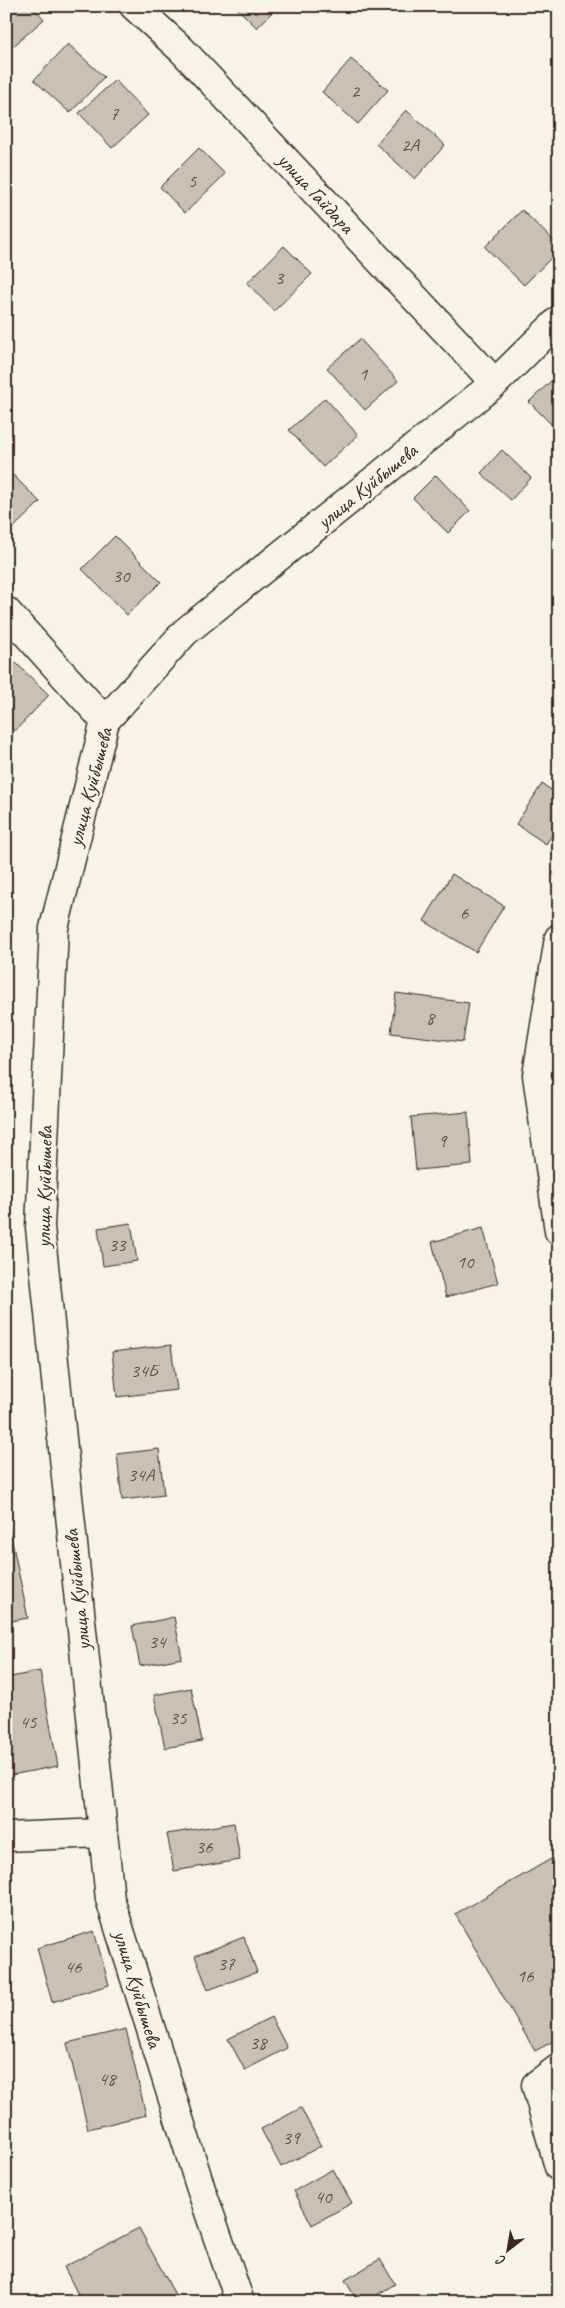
<svg xmlns="http://www.w3.org/2000/svg" width="565" height="2308" font-family="Caveat,sans-serif">
	<rect width="100%" height="100%" fill="#f7f3e8"/>
	<filter id="ink" filterUnits="userSpaceOnUse"><feTurbulence type="fractalNoise" baseFrequency=".02" numOctaves="2"/><feDisplacementMap in="SourceGraphic" scale="10" xChannelSelector="R" yChannelSelector="G"/><feConvolveMatrix kernelMatrix="1 2 1 2 8 2 1 2 1" color-interpolation-filters="sRGB"/></filter>
	<g filter="url(#ink)">
		<g fill="#c8c1b6" stroke="#3b2a1e">
			<path d="M 6,6 L 32,6 L 44,19 L 10,49 L 6,45 Z"/>
			<path d="M 235,6 L 278,6 L 257,28 Z"/>
			<path d="M 68,44 L 104,77 L 70,113 L 34,80 Z"/>
			<path d="M 351,59 L 388,90 L 358,124 L 322,92 Z"/>
			<path d="M 115,80 L 148,115 L 112,148 L 79,113 Z"/>
			<path d="M 406,110 L 445,145 L 415,179 L 376,144 Z"/>
			<path d="M 199,148 L 225,174 L 185,213 L 160,187 Z"/>
			<path d="M 522,210 L 559,246 L 559,250 L 524,285 L 485,247 Z"/>
			<path d="M 284,246 L 312,274 L 274,311 L 247,283 Z"/>
			<path d="M 360,339 L 398,381 L 365,410 L 327,368 Z"/>
			<path d="M 552,380 L 559,387 L 559,432 L 529,402 Z"/>
			<path d="M 325,398 L 358,435 L 323,467 L 289,430 Z"/>
			<path d="M 502,450 L 531,478 L 511,500 L 481,473 Z"/>
			<path d="M 13,475 L 40,502 L 6,535 L 6,482 Z"/>
			<path d="M 436,475 L 470,511 L 448,533 L 413,498 Z"/>
			<path d="M 115,536 L 161,582 L 127,615 L 82,569 Z"/>
			<path d="M 14,661 L 49,695 L 15,731 L 6,723 L 6,669 Z"/>
			<path d="M 542,784 L 559,795 L 559,825 L 546,844 L 516,824 Z"/>
			<path d="M 452,874 L 504,906 L 476,952 L 424,921 Z"/>
			<path d="M 396,993 L 469,1003 L 463,1042 L 391,1033 Z"/>
			<path d="M 468,1112 L 472,1165 L 416,1170 L 411,1117 Z"/>
			<path d="M 131,1223 L 137,1261 L 103,1266 L 98,1228 Z"/>
			<path d="M 483,1228 L 498,1283 L 446,1297 L 432,1242 Z"/>
			<path d="M 171,1345 L 177,1390 L 117,1397 L 112,1352 Z"/>
			<path d="M 159,1449 L 164,1495 L 122,1500 L 117,1454 Z"/>
			<path d="M 6,1512 L 28,1618 L 6,1622 Z"/>
			<path d="M 174,1617 L 182,1658 L 140,1666 L 132,1626 Z"/>
			<path d="M 40,1671 L 58,1766 L 6,1776 L 6,1678 Z"/>
			<path d="M 191,1688 L 202,1741 L 165,1748 L 154,1695 Z"/>
			<path d="M 234,1823 L 240,1860 L 174,1871 L 167,1834 Z"/>
			<path d="M 551,1859 L 559,1873 L 559,2038 L 535,2051 L 455,1914 Z"/>
			<path d="M 94,1931 L 109,1985 L 52,2002 L 37,1948 Z"/>
			<path d="M 244,1937 L 257,1972 L 208,1990 L 195,1956 Z"/>
			<path d="M 271,2017 L 287,2048 L 245,2070 L 228,2039 Z"/>
			<path d="M 126,2029 L 146,2115 L 88,2129 L 67,2043 Z"/>
			<path d="M 301,2108 L 321,2146 L 281,2167 L 261,2129 Z"/>
			<path d="M 333,2169 L 352,2203 L 312,2225 L 294,2191 Z"/>
			<path d="M 139,2228 L 179,2302 L 82,2302 L 64,2267 Z"/>
			<path d="M 380,2259 L 395,2284 L 365,2302 L 358,2302 L 345,2280 Z"/>
		</g>
		<g fill="none" stroke-linecap="round" stroke-linejoin="round">
			<g stroke="#3b2a1e" stroke-width="31">
				<g id="minor">
					<path d="M 134,6 L 182,50 L 495,383"/>
					<path d="M 6,611 L 105,721"/>
					<path d="M 559,938 L 537,1075 L 559,1231"/>
					<path d="M 6,1837 L 102,1833"/>
					<path d="M 559,2068 L 536,2085 L 559,2167"/>
					<path d="M 240,2302 L 201,2189 L 110,1899 L 40,1227 L 54,928 L 105,721 L 185,632 L 495,383 L 559,320"/>
				</g>
			</g>
			<use href="#minor" stroke="#f7f3e8" stroke-width="28"/>
		</g>
	</g>
	<g text-anchor="middle" dominant-baseline="central" stroke-width="5" stroke-linejoin="round" paint-order="stroke">
		<g font-size="19" fill="#5e5044">
			<text x="355" y="91">2</text>
			<text x="114" y="114">7</text>
			<text x="410" y="145">2А</text>
			<text x="192" y="181">5</text>
			<text x="279" y="278">3</text>
			<text x="363" y="374">1</text>
			<text x="121" y="576">30</text>
			<text x="464" y="913">6</text>
			<text x="430" y="1018">8</text>
			<text x="442" y="1141">9</text>
			<text x="117" y="1245">33</text>
			<text x="465" y="1262">10</text>
			<text x="144" y="1371">34Б</text>
			<text x="141" y="1475">34А</text>
			<text x="157" y="1642">34</text>
			<text x="178" y="1718">35</text>
			<text x="28" y="1722">45</text>
			<text x="204" y="1847">36</text>
			<text x="226" y="1964">37</text>
			<text x="73" y="1967">46</text>
			<text x="525" y="1976">16</text>
			<text x="258" y="2043">38</text>
			<text x="107" y="2079">48</text>
			<text x="291" y="2138">39</text>
			<text x="323" y="2197">40</text>
		</g>
		<g font-size="21" fill="#3b2a1e" stroke="#f7f3e8">
			<text transform="translate(316 193) rotate(47)">улица Гайдара</text>
			<text transform="translate(367 486) rotate(-39)">улица Куйбышева</text>
			<text transform="translate(90 787) rotate(-75)">улица Куйбышева</text>
			<text transform="translate(44 1187) rotate(-89)">улица Куйбышева</text>
			<text transform="translate(77 1590) rotate(-96)">улица Куйбышева</text>
			<text transform="translate(138 1989) rotate(73)">улица Куйбышева</text>
		</g>
	</g>
	<rect width="565" height="2308" fill="none" stroke="#f7f3e8" stroke-width="25"/>
	<rect x="12" y="12" width="540" height="2283" fill="none" stroke="#3b2a1e" stroke-width="2" filter="url(#ink)"/>
	<g transform="translate(508 2250) rotate(211)" stroke="#f7f3e8" stroke-width="4" paint-order="stroke">
	<path d="M0-4L9 19L0 12L-9 19Z" fill="#3b2a1e"/>
	<text y="-8" font-size="14" font-weight="bold" text-anchor="middle" fill="#3b2a1e">С</text>
	</g>
</svg>
